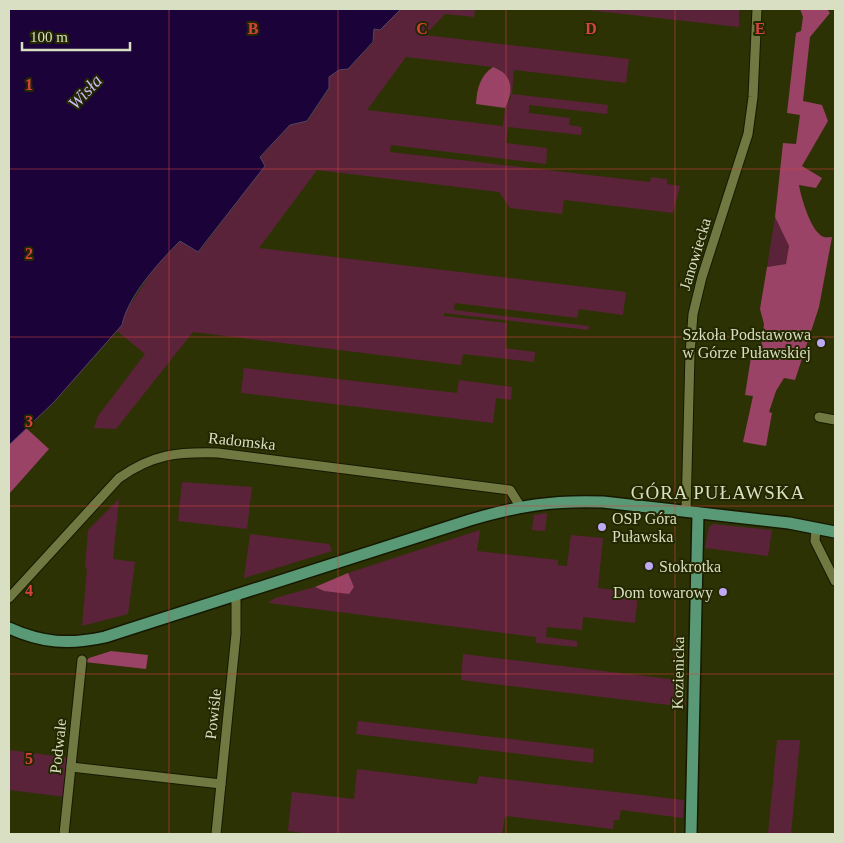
<svg xmlns="http://www.w3.org/2000/svg" width="844" height="843" font-family="Georgia,serif">
	<rect width="100%" height="100%" fill="#2d3205"/>
	<g fill="#5b233a" fill-rule="evenodd">
		<path d="M 401,9 L 475,9 L 474,17 L 445,14 L 425,35 L 629,59 L 626,83 L 514,70 L 512,94 L 608,105 L 607,114 L 529,105 L 529,113 L 570,118 L 569,125 L 582,127 L 581,135 L 508,127 L 506,143 L 547,148 L 546,164 L 391,145 L 390,152 L 650,182 L 651,177 L 667,179 L 667,184 L 680,186 L 673,213 L 564,200 L 562,214 L 510,208 L 499,192 L 317,170 L 259,248 L 626,292 L 623,315 L 579,309 L 577,318 L 455,303 L 454,310 L 589,326 L 588,330 L 444,313 L 444,316 L 507,323 L 505,348 L 535,352 L 534,362 L 463,354 L 461,365 L 193,332 L 116,429 L 94,428 L 98,416 L 145,354 L 117,331 L 122,325 L 125,313 L 156,266 L 180,241 L 199,252 L 265,166 L 260,158 L 290,125 L 308,121 L 329,89 L 329,77 L 339,70 L 348,69 L 374,42 L 374,29 L 380,30 ZM 406,57 L 493,67 L 501,70 L 511,97 L 505,108 L 503,126 L 367,110 Z"/>
		<path d="M 579,9 L 739,9 L 739,27 Z"/>
		<path d="M 775,217 L 789,246 L 786,264 L 767,267 Z"/>
		<path d="M 244,368 L 457,393 L 459,380 L 512,387 L 511,400 L 496,398 L 493,423 L 241,393 Z"/>
		<path d="M 182,482 L 252,487 L 247,529 L 178,521 Z"/>
		<path d="M 119,499 L 113,559 L 135,562 L 128,614 L 82,626 L 87,569 L 85,568 L 88,530 Z"/>
		<path d="M 547,513 L 545,531 L 532,530 L 534,515 Z"/>
		<path d="M 713,524 L 772,530 L 768,556 L 705,548 L 709,527 Z"/>
		<path d="M 480,530 L 477,551 L 558,560 L 558,565 L 567,566 L 571,535 L 603,538 L 598,588 L 638,593 L 635,623 L 583,617 L 582,630 L 547,627 L 546,637 L 577,641 L 577,647 L 536,643 L 536,637 L 268,603 L 275,598 L 315,587 L 324,591 L 354,587 L 348,573 Z"/>
		<path d="M 250,534 L 329,544 L 332,551 L 244,578 Z"/>
		<path d="M 463,654 L 686,681 L 686,707 L 461,680 Z"/>
		<path d="M 358,721 L 594,749 L 593,763 L 356,734 Z"/>
		<path d="M 777,740 L 800,740 L 791,834 L 768,834 Z"/>
		<path d="M 9,750 L 70,758 L 66,797 L 9,790 Z"/>
		<path d="M 357,769 L 477,784 L 479,776 L 684,800 L 683,818 L 621,810 L 619,820 L 614,820 L 613,829 L 505,816 L 502,834 L 313,834 L 288,831 L 292,792 L 354,799 Z"/>
	</g>
	<g fill="#9a4367">
		<path d="M 800,9 L 827,9 L 830,13 L 810,37 L 803,101 L 822,105 L 828,121 L 802,166 L 822,178 L 816,188 L 799,185 C 801,197 811,233 824,237 C 826,238 831,237 832,237 L 819,307 L 795,380 L 784,378 L 776,391 L 769,412 L 772,413 L 766,446 L 743,442 L 753,396 L 745,395 L 751,357 L 760,357 L 764,324 L 760,309 L 767,267 L 786,264 L 789,246 L 775,217 L 783,143 L 796,144 L 800,115 L 787,113 L 796,33 L 801,31 L 803,17 Z"/>
		<path d="M 493,67 C 513,74 514,91 505,108 L 476,104 C 477,88 480,76 493,67 Z"/>
		<path d="M 26,428 L 49,449 L 9,494 L 9,445 Z"/>
		<path d="M 348,573 L 354,587 L 349,594 L 324,591 L 315,587 Z"/>
		<path d="M 111,651 L 148,655 L 146,669 L 85,662 L 89,658 Z"/>
	</g>
	<path fill="#1b033a" stroke="#544563" d="M 9,9 L 401,9 L 380,30 L 374,29 L 373,42 L 348,69 L 339,70 L 329,77 L 329,88 L 307,121 L 290,125 L 260,157 L 265,166 L 198,252 L 180,241 C 159,262 128,296 122,325 L 54,402 L 9,445 Z"/>
	<g fill="none" stroke-linecap="round" stroke-linejoin="round">
		<g stroke="#161900" stroke-width="11">
			<g id="minor">
				<path d="M 819,417 L 835,420"/>
				<path d="M 686,512 L 690,354 L 693,314 L 702,277 L 748,134 L 753,97 L 757,9"/>
				<path d="M 816,528 L 815,541 L 835,581"/>
				<path d="M 9,598 L 119,478 C 153,454 177,452 218,453 L 510,490 L 520,506"/>
				<path d="M 71,767 L 221,784"/>
				<path d="M 64,834 L 82,660"/>
				<path d="M 216,834 L 236,634 L 236,596"/>
			</g>
		</g>
		<g stroke="#161900" stroke-width="14">
			<g id="major">
				<path d="M 9,628 C 42,643 69,645 105,637 L 470,520 C 518,506 552,500 603,502 L 789,523 L 835,532"/>
				<path d="M 691,834 L 698,513"/>
			</g>
		</g>
		<use href="#minor" stroke="#707941" stroke-width="9"/>
		<use href="#major" stroke="#599975" stroke-width="11"/>
	</g>
	<path fill="none" stroke="#d6433f" stroke-width="1" stroke-opacity="0.55" d="M 169,9 L 169,834M 338,9 L 338,834M 506,9 L 506,834M 675,9 L 675,834M 9,169 L 835,169M 9,337 L 835,337M 9,506 L 835,506M 9,674 L 835,674"/>
	<g fill="#bea9f5" stroke="#232800" stroke-width="2">
		<circle cx="821" cy="343" r="5"/>
		<circle cx="602" cy="527" r="5"/>
		<circle cx="649" cy="566" r="5"/>
		<circle cx="723" cy="592" r="5"/>
	</g>
	<g text-anchor="middle" dominant-baseline="central" stroke-width="4" stroke-linejoin="round" paint-order="stroke">
		<g font-size="16" fill="#d9dfc2" stroke="#232800">
			<text transform="translate(695 254) rotate(-73)">Janowiecka</text>
			<text transform="translate(242 441) rotate(6)">Radomska</text>
			<text transform="translate(678 673) rotate(-89)">Kozienicka</text>
			<text transform="translate(213 714) rotate(-84)">Powiśle</text>
			<text transform="translate(58 746) rotate(-84)">Podwale</text>
		</g>
		<g font-size="16" fill="#d9dfc2" stroke="#232800" text-anchor="end">
			<text x="811" y="334">Szkoła Podstawowa<tspan x="811" dy="18">w Górze Puławskiej</tspan></text>
			<text x="612" y="518" text-anchor="start">OSP Góra<tspan x="612" dy="18">Puławska</tspan></text>
			<text x="659" y="566" text-anchor="start">Stokrotka</text>
			<text x="713" y="592">Dom towarowy</text>
		</g>
		<g font-size="18" font-style="italic" fill="#cdbbfc" stroke="#232800">
			<text transform="translate(85 92) rotate(-47)">Wisła</text>
		</g>
		<g font-size="19" letter-spacing="1" fill="#d9dfc2" stroke="#232800">
			<text x="718" y="492">GÓRA PUŁAWSKA</text>
		</g>
	</g>
	<g font-size="16" text-anchor="middle" font-weight="bold" fill="#d6433f" stroke="#232800" stroke-width="4" stroke-linejoin="round" paint-order="stroke">
		<text x="253" y="34">B</text>
		<text x="422" y="34">C</text>
		<text x="591" y="34">D</text>
		<text x="760" y="34">E</text>
		<text x="29" y="90">1</text>
		<text x="29" y="259">2</text>
		<text x="29" y="427">3</text>
		<text x="29" y="596">4</text>
		<text x="29" y="764">5</text>
	</g>
	<rect width="844" height="843" fill="none" stroke="#d9dfc2" stroke-width="20"/>
	<path d="M22 42v8h108v-8" fill="none" stroke="#d9dfc2" stroke-width="2.5"/>
	<text x="30" y="42" font-size="15" fill="#d9dfc2" stroke="#232800" stroke-width="4" paint-order="stroke">100 m</text>
</svg>
